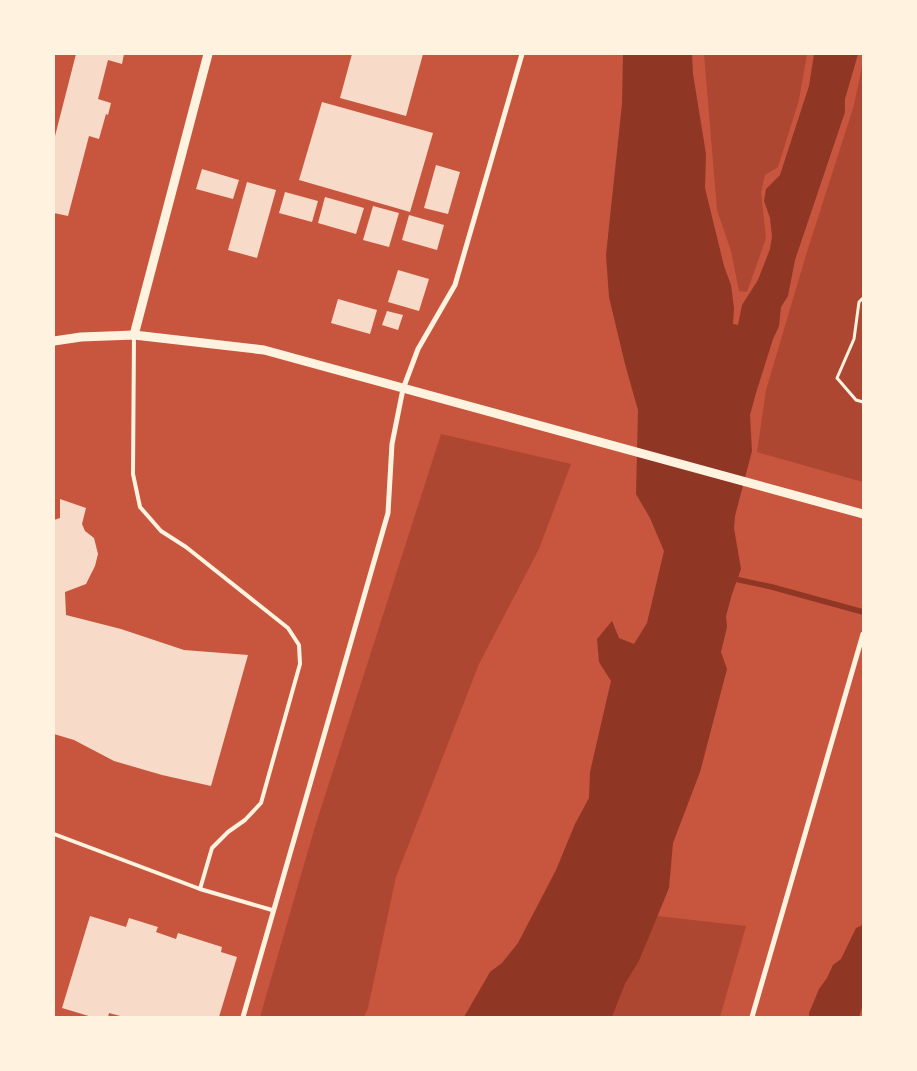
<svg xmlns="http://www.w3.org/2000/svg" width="917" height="1071" font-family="Helvetica,sans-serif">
	<rect width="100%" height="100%" fill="#c8553d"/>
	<g fill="#ae4732">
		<path d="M 704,54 L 807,54 L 799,100 L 778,167 L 765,175 L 761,192 L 766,238 L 747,292 L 739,291 L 731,251 L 717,210 Z"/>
		<path d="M 863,62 L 863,482 L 757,452 L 766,390 L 806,255 L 854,105 Z"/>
		<path d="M 441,434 L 571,464 L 539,549 L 479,664 L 396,877 L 368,1008 L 364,1017 L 260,1017 L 314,830 Z"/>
		<path d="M 657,916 L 746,926 L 720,1017 L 612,1017 L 625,984 L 639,961 Z"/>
	</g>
	<g fill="#8f3625">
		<path d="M 623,54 L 692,54 L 693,74 L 706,154 L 705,188 L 724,266 L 731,285 L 734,308 L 733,324 L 738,325 L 742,305 L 758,280 L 770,249 L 772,237 L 770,218 L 764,201 L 766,189 L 780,175 L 809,86 L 814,54 L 858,54 L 845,99 L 845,112 L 795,260 L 788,296 L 781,307 L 779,326 L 773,339 L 756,393 L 750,415 L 752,451 L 735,516 L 734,528 L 741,569 L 732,594 L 726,616 L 727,627 L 721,652 L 727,669 L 700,772 L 673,843 L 669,888 L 639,961 L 625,984 L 612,1017 L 464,1017 L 490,972 L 502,963 L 518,943 L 556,870 L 575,824 L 589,798 L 590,772 L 611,681 L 599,662 L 597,639 L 612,621 L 619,638 L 634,644 L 647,623 L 664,551 L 650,518 L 636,494 L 638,410 L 625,364 L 609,297 L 606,255 L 622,104 Z"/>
		<path d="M 863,922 L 863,1004 L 859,1017 L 809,1017 L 809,1013 L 819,989 L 827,978 L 833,965 L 841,959 L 856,928 L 861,926 Z"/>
	</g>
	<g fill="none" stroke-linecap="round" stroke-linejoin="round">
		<path stroke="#8f3625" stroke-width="5.5" d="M 730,578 L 772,587 L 863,612"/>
	</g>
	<g fill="#f7dbc8">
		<path d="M 76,54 L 124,54 L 122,64 L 108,60 L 98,99 L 111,103 L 108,115 L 106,114 L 99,139 L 89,136 L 68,216 L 54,213 L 54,140 Z"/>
		<path d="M 352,54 L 423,54 L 406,116 L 340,98 Z"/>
		<path d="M 322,102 L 433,133 L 410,212 L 299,180 Z"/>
		<path d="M 436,165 L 460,172 L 448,214 L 424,208 Z"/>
		<path d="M 202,169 L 239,180 L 233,199 L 196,189 Z"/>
		<path d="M 247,182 L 276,190 L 257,258 L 228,250 Z"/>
		<path d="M 285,192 L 318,201 L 312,222 L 279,213 Z"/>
		<path d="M 325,197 L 364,208 L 356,234 L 318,223 Z"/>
		<path d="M 373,206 L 399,213 L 389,247 L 363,240 Z"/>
		<path d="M 409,215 L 444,225 L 437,250 L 402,240 Z"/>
		<path d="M 398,270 L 429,279 L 419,311 L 388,302 Z"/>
		<path d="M 338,299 L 377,310 L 370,334 L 331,323 Z"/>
		<path d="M 387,311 L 403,315 L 398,330 L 382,325 Z"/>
		<path d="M 60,499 L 86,508 L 82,524 L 85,531 L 94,538 L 98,554 L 95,566 L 86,584 L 65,592 L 66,615 L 121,629 L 184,650 L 248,655 L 211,786 L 162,775 L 114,761 L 74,740 L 54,734 L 54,520 L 60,518 Z"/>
		<path d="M 90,916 L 126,927 L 129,918 L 158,927 L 156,932 L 176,939 L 178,933 L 222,947 L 221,952 L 237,957 L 219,1017 L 124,1017 L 109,1013 L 108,1017 L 92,1017 L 62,1008 Z"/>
	</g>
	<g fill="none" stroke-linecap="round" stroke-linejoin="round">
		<path stroke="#fff3e0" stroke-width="3" d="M 863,298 L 859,302 L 854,339 L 837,378 L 856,400 L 863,402"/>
		<g stroke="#fff3e0" stroke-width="4">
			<path d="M 54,834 L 200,889 L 212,848 L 228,832 L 245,820 L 261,803 L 300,664 L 299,645 L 288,628 L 186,547 L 161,531 L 140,507 L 133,474 L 134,335"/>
			<path d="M 200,889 L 272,910"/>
		</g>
		<g stroke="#fff3e0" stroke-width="5">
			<path d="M 243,1017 L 388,513 L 392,444 L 403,389 L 418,349 L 455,285 L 522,54"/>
			<path d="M 752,1017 L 863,634"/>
		</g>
		<g stroke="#fff3e0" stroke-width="9">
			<path d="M 134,335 L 208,54"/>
			<path d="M 54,341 L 81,337 L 134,335 L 264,350 L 863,514"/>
		</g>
	</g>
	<rect width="917" height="1071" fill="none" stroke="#fff3e0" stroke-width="110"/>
</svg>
